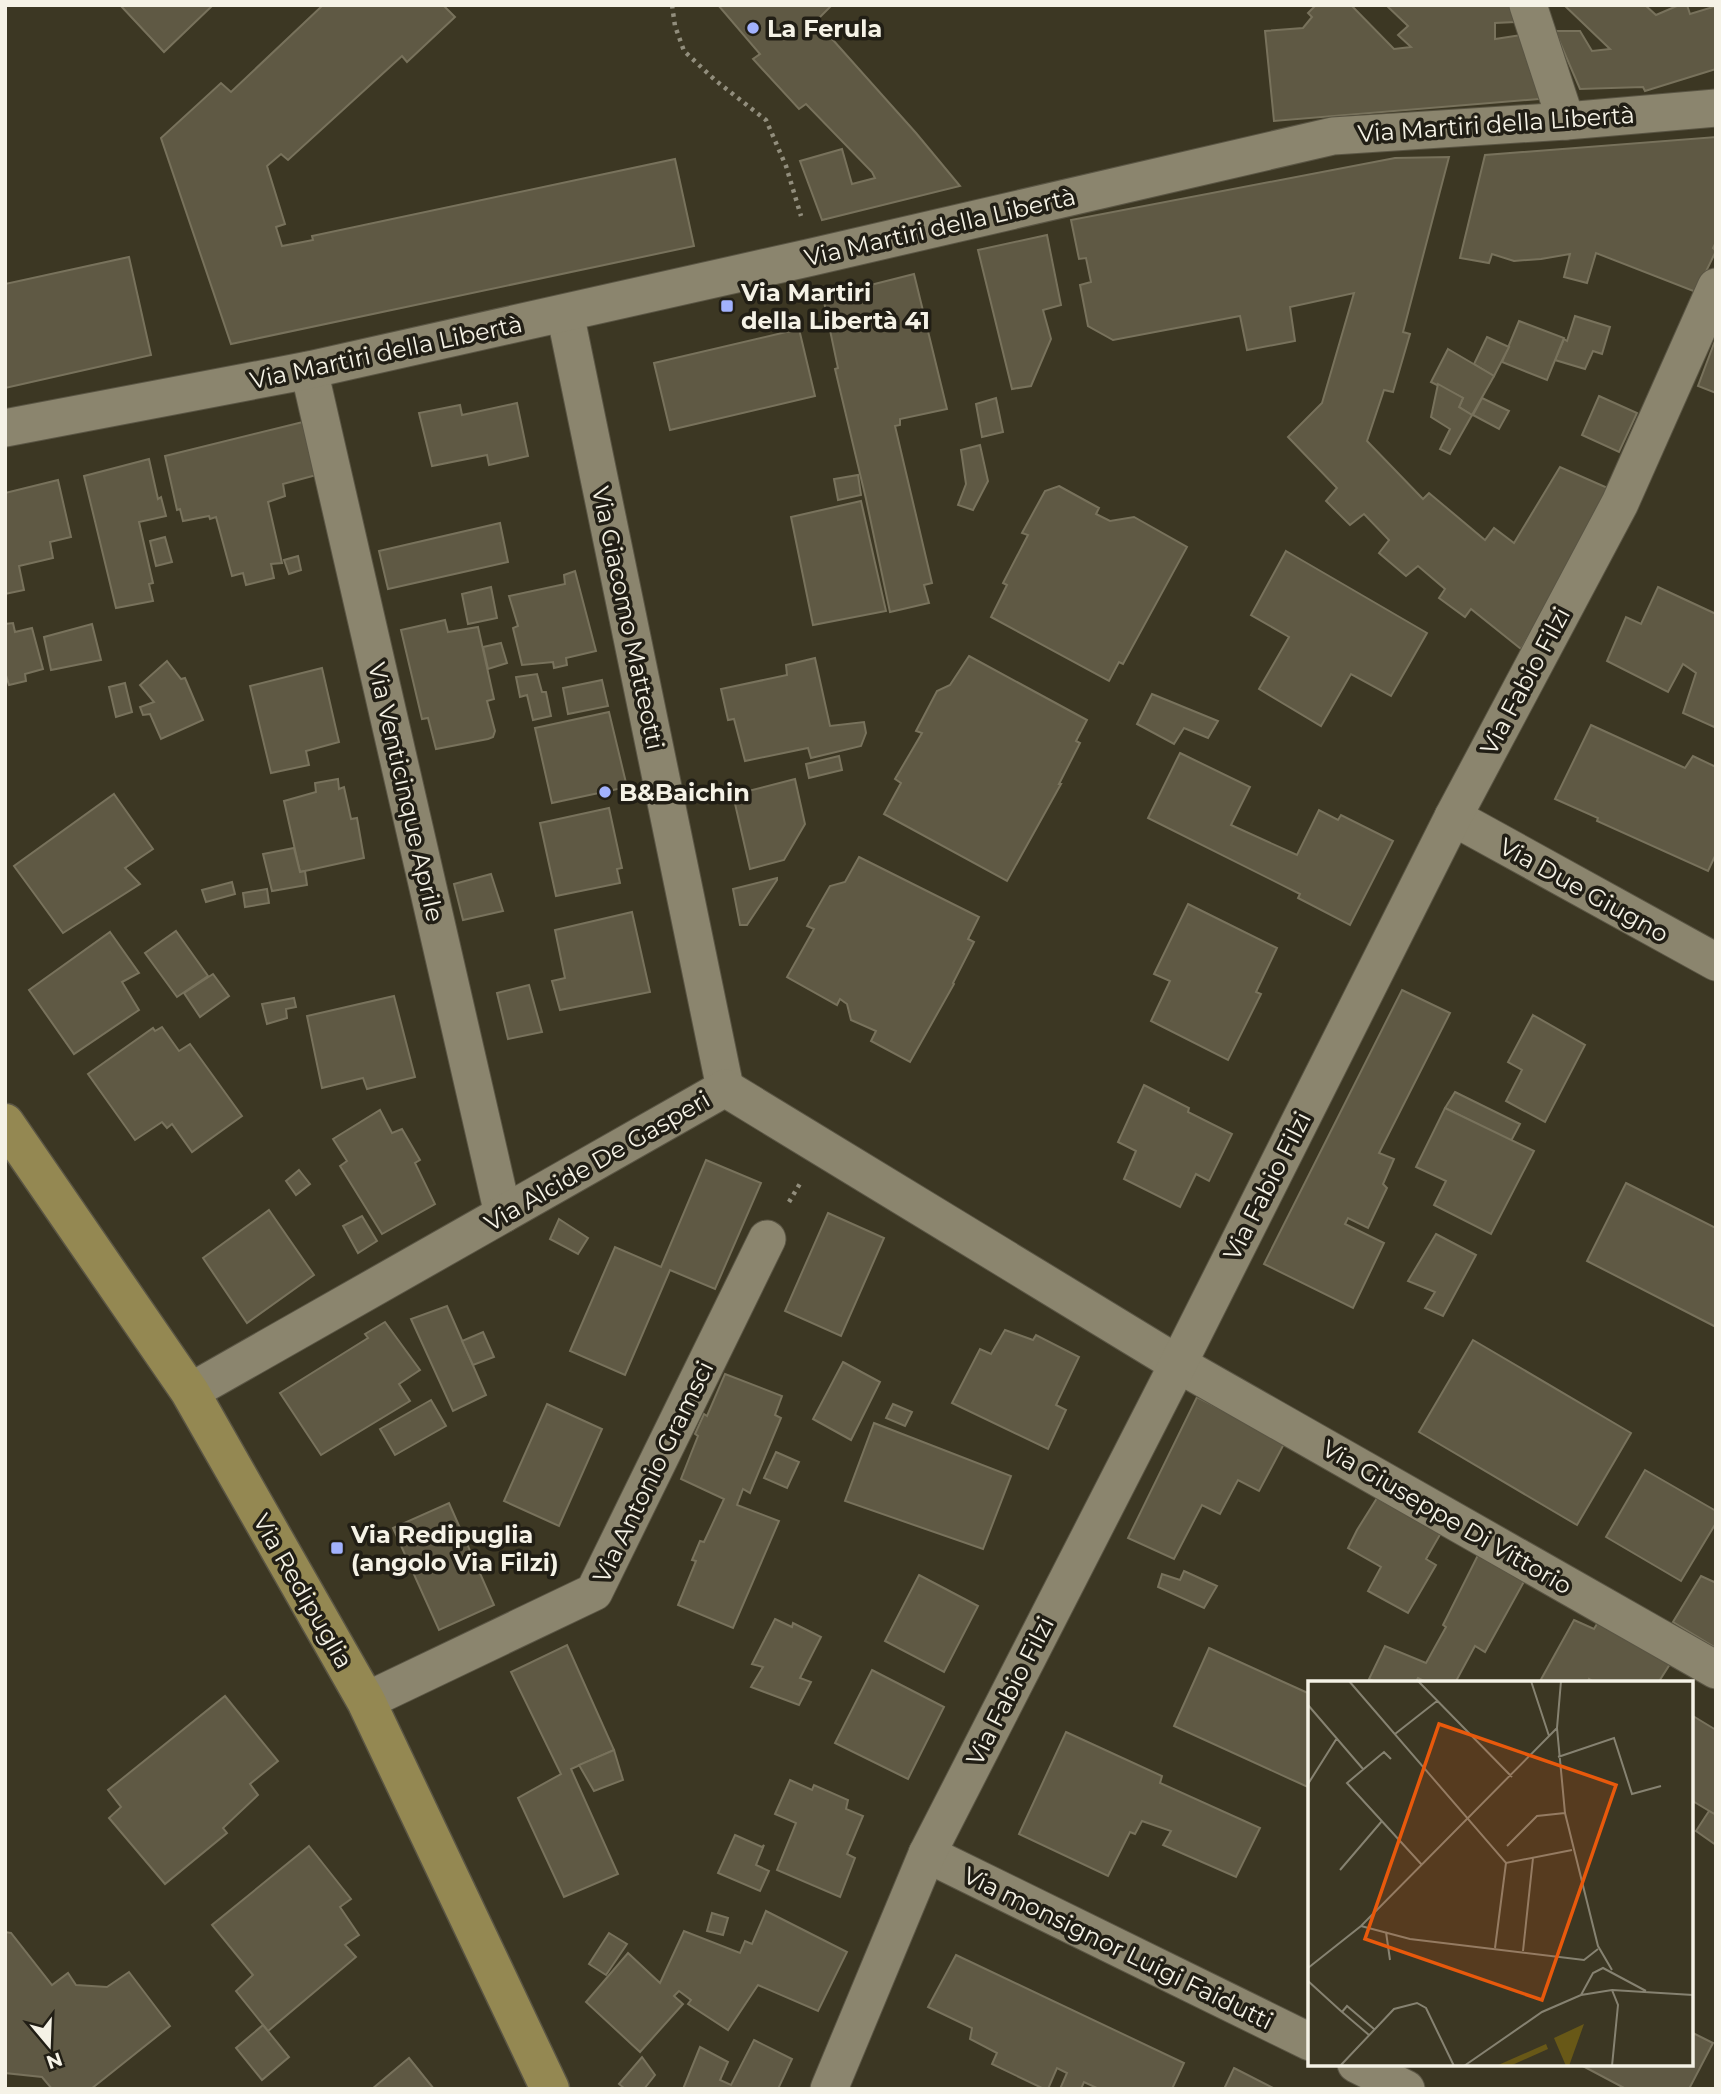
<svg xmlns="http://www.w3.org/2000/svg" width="1721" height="2094" font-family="Montserrat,sans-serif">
	<rect width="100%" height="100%" fill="#3c3723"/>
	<g fill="#5f5944" stroke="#78725c" stroke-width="2">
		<path d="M 120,5 L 213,5 L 164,52 Z"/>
		<path d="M 323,5 L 443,5 L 455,17 L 407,62 L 402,56 L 288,160 L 281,154 L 267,166 L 285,224 L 276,227 L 282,246 L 313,240 L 312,236 L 675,159 L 694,246 L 231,344 L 161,138 L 221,83 L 231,92 Z"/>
		<path d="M 718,5 L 828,5 L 830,7 L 816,21 L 916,133 L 960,186 L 822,220 L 800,161 L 842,149 L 852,184 L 875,178 L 872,172 L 806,104 L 799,109 L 753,59 L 760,54 Z"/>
		<path d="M 1316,5 L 1351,5 L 1394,49 L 1411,47 L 1398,35 L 1408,26 L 1386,5 L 1513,5 L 1515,22 L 1495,23 L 1495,39 L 1528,34 L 1551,98 L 1274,121 L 1265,31 L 1303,28 L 1312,17 L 1308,13 Z"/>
		<path d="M 1564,5 L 1645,5 L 1656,15 L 1679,5 L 1687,5 L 1690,14 L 1716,6 L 1716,69 L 1645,91 L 1643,87 L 1580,89 L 1555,31 L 1580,31 L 1592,51 L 1610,49 Z"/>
		<path d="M 1716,137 L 1716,242 L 1713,248 L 1716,251 L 1696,292 L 1596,253 L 1587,283 L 1564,277 L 1570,254 L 1541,259 L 1514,261 L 1492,254 L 1489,263 L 1460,258 L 1485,155 Z"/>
		<path d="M 1449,157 L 1403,332 L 1410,334 L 1393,392 L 1384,390 L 1367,441 L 1423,499 L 1429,493 L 1485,540 L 1494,528 L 1514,543 L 1560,467 L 1610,489 L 1586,539 L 1521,649 L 1471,609 L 1465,617 L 1439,598 L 1445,589 L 1418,566 L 1406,576 L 1379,553 L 1389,540 L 1364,514 L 1350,525 L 1326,501 L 1337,488 L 1288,437 L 1322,403 L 1354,293 L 1290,307 L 1295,341 L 1247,350 L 1240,316 L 1113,340 L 1088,326 L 1080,285 L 1091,282 L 1086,258 L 1079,259 L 1071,220 L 1395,158 Z"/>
		<path d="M 1047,235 L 1061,305 L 1043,310 L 1051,339 L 1031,386 L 1012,389 L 978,250 Z"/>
		<path d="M 129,257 L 151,355 L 5,388 L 5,284 Z"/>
		<path d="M 914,274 L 947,409 L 900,419 L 900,425 L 895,426 L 932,583 L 924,585 L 929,603 L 890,612 L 866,499 L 835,369 L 838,368 L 823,297 Z"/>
		<path d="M 1575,316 L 1610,327 L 1602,354 L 1593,351 L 1585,369 L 1555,360 L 1564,339 L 1567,341 Z"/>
		<path d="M 1519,321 L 1564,338 L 1547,380 L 1502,362 Z"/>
		<path d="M 799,329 L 815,396 L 670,430 L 654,363 Z"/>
		<path d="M 1487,337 L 1509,347 L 1494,376 L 1474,364 Z"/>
		<path d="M 1716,338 L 1716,393 L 1698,386 Z"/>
		<path d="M 1448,349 L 1494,376 L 1472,415 L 1459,407 L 1463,398 L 1431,382 Z"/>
		<path d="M 1438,384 L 1463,398 L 1459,407 L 1472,415 L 1450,454 L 1440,449 L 1450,429 L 1431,417 Z"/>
		<path d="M 1599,396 L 1637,413 L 1619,452 L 1582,435 Z"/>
		<path d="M 996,398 L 1003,432 L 982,437 L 976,404 Z"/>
		<path d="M 1482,398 L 1509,411 L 1499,429 L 1473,415 Z"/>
		<path d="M 517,403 L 528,456 L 489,465 L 487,455 L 432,466 L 419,413 L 460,405 L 462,415 Z"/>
		<path d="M 307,421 L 320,474 L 283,484 L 285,496 L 268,502 L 282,563 L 271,564 L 274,578 L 246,585 L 243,573 L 232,576 L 216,517 L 210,519 L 209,516 L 183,521 L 180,509 L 177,510 L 165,456 Z"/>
		<path d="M 980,445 L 988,481 L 973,510 L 958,505 L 966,484 L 961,450 Z"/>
		<path d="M 149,459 L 158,499 L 161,497 L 166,516 L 139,522 L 153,583 L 149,584 L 153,601 L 116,608 L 84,476 Z"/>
		<path d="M 858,475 L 861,495 L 838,500 L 834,479 Z"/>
		<path d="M 58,480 L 71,537 L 50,542 L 53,558 L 19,566 L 24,590 L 5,594 L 5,493 Z"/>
		<path d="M 1059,486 L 1099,508 L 1096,514 L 1110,521 L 1134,517 L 1187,547 L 1123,664 L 1119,662 L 1109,681 L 991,617 L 1007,585 L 1003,583 L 1028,535 L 1022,533 L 1045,491 Z"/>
		<path d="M 861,501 L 886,611 L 813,625 L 791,517 Z"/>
		<path d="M 500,523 L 508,562 L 388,589 L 379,551 Z"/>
		<path d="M 165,537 L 172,562 L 156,566 L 150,541 Z"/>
		<path d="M 1286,551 L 1427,633 L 1391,696 L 1351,674 L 1321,726 L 1259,689 L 1289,637 L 1251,615 Z"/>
		<path d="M 298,556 L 301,570 L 289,574 L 284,560 Z"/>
		<path d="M 575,571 L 596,651 L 566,658 L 567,665 L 554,668 L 553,662 L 522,665 L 513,628 L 518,626 L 509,596 L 565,584 L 564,575 Z"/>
		<path d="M 491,587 L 497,618 L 468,624 L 462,594 Z"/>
		<path d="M 1658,587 L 1716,614 L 1716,722 L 1714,727 L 1683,713 L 1696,673 L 1683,664 L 1668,692 L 1607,661 L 1626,617 L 1641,624 Z"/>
		<path d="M 445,620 L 448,632 L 478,627 L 494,699 L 487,701 L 495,731 L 493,737 L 488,739 L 436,749 L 428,718 L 422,719 L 401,630 Z"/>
		<path d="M 13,623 L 15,632 L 32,628 L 43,669 L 25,674 L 26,681 L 9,685 L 5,672 L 5,624 Z"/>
		<path d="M 92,624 L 101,660 L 51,670 L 44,637 Z"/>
		<path d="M 501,643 L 507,663 L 488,669 L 483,647 Z"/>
		<path d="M 969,656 L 1087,720 L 1076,741 L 1080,743 L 1059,784 L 1061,784 L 1007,881 L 884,814 L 901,783 L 895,779 L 922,733 L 916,731 L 937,691 L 950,685 Z"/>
		<path d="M 815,658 L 830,726 L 864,722 L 866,733 L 861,746 L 811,758 L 808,748 L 745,761 L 734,719 L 728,720 L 721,689 L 787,675 L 786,665 Z"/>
		<path d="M 167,661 L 181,679 L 185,678 L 203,720 L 161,739 L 150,714 L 143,715 L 140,707 L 154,702 L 140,685 Z"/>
		<path d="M 322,668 L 339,742 L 306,751 L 309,765 L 271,773 L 250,686 Z"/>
		<path d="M 537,674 L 542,692 L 546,692 L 551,716 L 533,720 L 527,695 L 520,697 L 516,677 Z"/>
		<path d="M 602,680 L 608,706 L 568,714 L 563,688 Z"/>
		<path d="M 125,683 L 132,712 L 116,717 L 109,687 Z"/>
		<path d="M 1152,694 L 1218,721 L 1208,738 L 1184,728 L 1174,744 L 1137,724 Z"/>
		<path d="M 609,712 L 627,787 L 552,803 L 535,728 Z"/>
		<path d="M 1591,725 L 1685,768 L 1693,756 L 1716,767 L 1716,854 L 1708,871 L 1597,821 L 1598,818 L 1555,799 Z"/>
		<path d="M 1180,753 L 1250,787 L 1231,825 L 1297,855 L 1319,810 L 1338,820 L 1341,815 L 1393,841 L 1350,925 L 1298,898 L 1300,894 L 1148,818 Z"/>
		<path d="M 839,756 L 842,770 L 809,778 L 806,764 Z"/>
		<path d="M 338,779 L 339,789 L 344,787 L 351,819 L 357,818 L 364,858 L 300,872 L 284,801 L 316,792 L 315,783 Z"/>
		<path d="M 795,779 L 805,824 L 784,860 L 750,869 L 733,795 Z"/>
		<path d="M 114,794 L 153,849 L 125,868 L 140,884 L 63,933 L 14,866 Z"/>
		<path d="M 609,808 L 622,868 L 617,869 L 620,883 L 556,896 L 540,823 Z"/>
		<path d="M 294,848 L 300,872 L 305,871 L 307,885 L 272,891 L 263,854 Z"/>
		<path d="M 859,857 L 979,917 L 968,939 L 974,942 L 953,983 L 954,984 L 910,1062 L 871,1041 L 876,1031 L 851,1020 L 847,1004 L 840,999 L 837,1005 L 787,977 L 814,929 L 807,926 L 830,886 L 845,882 Z"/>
		<path d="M 491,874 L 503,911 L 463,920 L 454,884 Z"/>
		<path d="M 777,878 L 777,880 L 747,925 L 740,925 L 733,889 Z"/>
		<path d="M 232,882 L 235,894 L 206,902 L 202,890 Z"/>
		<path d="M 267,889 L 269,903 L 245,907 L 243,893 Z"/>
		<path d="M 1188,904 L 1277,948 L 1256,992 L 1261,994 L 1228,1060 L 1151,1021 L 1170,981 L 1154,974 Z"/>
		<path d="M 632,912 L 650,992 L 560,1010 L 552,981 L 565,978 L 555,930 Z"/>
		<path d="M 176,931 L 208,976 L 177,997 L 145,953 Z"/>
		<path d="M 110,932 L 139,973 L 122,982 L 139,1010 L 74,1054 L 29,990 Z"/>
		<path d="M 213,974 L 229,996 L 200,1017 L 184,993 Z"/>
		<path d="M 529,985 L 542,1032 L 508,1039 L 497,993 Z"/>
		<path d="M 1402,990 L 1450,1013 L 1379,1153 L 1394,1159 L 1383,1184 L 1387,1188 L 1368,1228 L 1348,1218 L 1345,1224 L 1384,1243 L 1353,1308 L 1264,1264 Z"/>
		<path d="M 394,996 L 415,1077 L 367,1089 L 363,1078 L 322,1088 L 307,1016 Z"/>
		<path d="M 294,998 L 296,1007 L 286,1009 L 287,1018 L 267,1024 L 262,1004 Z"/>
		<path d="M 1533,1015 L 1585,1045 L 1545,1122 L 1506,1101 L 1522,1070 L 1508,1062 Z"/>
		<path d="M 162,1027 L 179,1051 L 190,1044 L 242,1116 L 192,1152 L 172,1124 L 167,1128 L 162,1122 L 135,1140 L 88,1074 L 153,1028 L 155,1031 Z"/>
		<path d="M 1144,1085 L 1189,1108 L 1188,1112 L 1232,1134 L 1209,1181 L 1196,1174 L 1180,1207 L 1124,1179 L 1136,1151 L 1118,1142 Z"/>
		<path d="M 1455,1092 L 1520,1124 L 1511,1141 L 1445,1108 Z"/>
		<path d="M 1445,1108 L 1534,1151 L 1491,1234 L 1434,1205 L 1446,1181 L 1416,1167 Z"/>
		<path d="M 380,1110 L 392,1133 L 402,1129 L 420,1160 L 415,1163 L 435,1204 L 382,1234 L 340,1166 L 347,1161 L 333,1139 Z"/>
		<path d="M 706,1160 L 761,1183 L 715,1289 L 670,1270 L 625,1375 L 570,1351 L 615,1247 L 661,1267 Z"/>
		<path d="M 299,1170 L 310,1184 L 296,1195 L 286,1181 Z"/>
		<path d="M 1626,1183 L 1716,1228 L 1716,1327 L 1587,1261 Z"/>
		<path d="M 269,1210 L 314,1275 L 247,1323 L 203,1258 Z"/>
		<path d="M 828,1213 L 884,1238 L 841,1336 L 785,1311 Z"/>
		<path d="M 362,1216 L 377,1241 L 358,1253 L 343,1226 Z"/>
		<path d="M 559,1219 L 588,1238 L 578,1254 L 550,1239 Z"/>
		<path d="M 1436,1234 L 1476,1255 L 1443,1316 L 1425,1308 L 1435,1292 L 1408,1281 Z"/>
		<path d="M 447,1306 L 486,1395 L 453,1411 L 411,1319 Z"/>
		<path d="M 385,1322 L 420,1370 L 399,1384 L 410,1401 L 321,1455 L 280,1393 L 368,1338 L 365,1334 Z"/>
		<path d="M 1005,1330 L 1033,1340 L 1036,1335 L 1079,1357 L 1056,1405 L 1066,1410 L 1048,1449 L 952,1403 L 980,1349 L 991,1354 Z"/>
		<path d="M 483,1332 L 494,1357 L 473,1365 L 462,1341 Z"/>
		<path d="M 1473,1340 L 1631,1433 L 1577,1525 L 1419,1432 Z"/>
		<path d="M 843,1362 L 880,1382 L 851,1440 L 813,1419 Z"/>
		<path d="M 725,1374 L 782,1396 L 775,1415 L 781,1418 L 750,1493 L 743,1489 L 737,1505 L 779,1521 L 733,1628 L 678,1605 L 696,1561 L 692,1560 L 700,1541 L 704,1542 L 724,1499 L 681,1479 L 698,1436 L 695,1434 L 704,1414 L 707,1416 Z"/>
		<path d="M 1197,1397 L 1285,1442 L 1259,1491 L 1238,1480 L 1220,1514 L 1202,1505 L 1174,1559 L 1128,1538 Z"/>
		<path d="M 431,1400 L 446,1426 L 395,1455 L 380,1429 Z"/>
		<path d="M 547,1404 L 602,1429 L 559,1526 L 504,1501 Z"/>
		<path d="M 893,1404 L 912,1412 L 905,1426 L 886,1418 Z"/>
		<path d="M 874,1423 L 1011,1476 L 983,1549 L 845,1501 Z"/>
		<path d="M 776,1452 L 799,1462 L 787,1488 L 764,1478 Z"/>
		<path d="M 1645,1470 L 1716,1511 L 1716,1523 L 1681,1581 L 1606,1537 Z"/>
		<path d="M 1377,1498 L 1441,1533 L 1426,1559 L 1436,1565 L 1408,1613 L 1368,1591 L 1381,1567 L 1348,1548 L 1357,1530 Z"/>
		<path d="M 449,1503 L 494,1605 L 439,1630 L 393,1528 Z"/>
		<path d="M 1479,1553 L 1526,1578 L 1485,1652 L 1475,1646 L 1455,1683 L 1428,1683 L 1418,1678 L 1415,1683 L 1378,1683 L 1369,1679 L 1385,1646 L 1426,1663 L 1446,1627 L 1443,1625 Z"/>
		<path d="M 1184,1571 L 1217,1586 L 1204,1608 L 1158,1587 L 1162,1574 L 1180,1580 Z"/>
		<path d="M 919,1575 L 978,1606 L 944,1672 L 885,1641 Z"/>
		<path d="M 1701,1576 L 1714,1582 L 1716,1579 L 1716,1648 L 1673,1622 Z"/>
		<path d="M 775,1619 L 792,1627 L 793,1623 L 821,1637 L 800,1678 L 811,1682 L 799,1705 L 751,1687 L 763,1667 L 752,1664 Z"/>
		<path d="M 1574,1620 L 1594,1629 L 1598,1622 L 1670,1664 L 1658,1683 L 1596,1683 L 1589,1679 L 1587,1683 L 1539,1683 Z"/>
		<path d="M 567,1645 L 614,1750 L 571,1769 L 618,1874 L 564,1897 L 518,1798 L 561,1774 L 511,1672 Z"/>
		<path d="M 1209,1648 L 1310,1694 L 1310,1788 L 1174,1726 Z"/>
		<path d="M 872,1670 L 944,1707 L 908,1779 L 835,1743 Z"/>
		<path d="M 225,1696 L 278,1761 L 250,1784 L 258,1795 L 223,1828 L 227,1833 L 165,1884 L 109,1818 L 121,1807 L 108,1790 Z"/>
		<path d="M 1693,1716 L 1716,1730 L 1716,1815 L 1691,1800 Z"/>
		<path d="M 1066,1732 L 1162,1776 L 1160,1783 L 1260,1828 L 1236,1877 L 1163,1845 L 1171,1831 L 1142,1821 L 1135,1834 L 1130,1832 L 1108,1876 L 1019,1834 Z"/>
		<path d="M 614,1750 L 623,1780 L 594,1791 L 579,1765 Z"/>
		<path d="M 790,1780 L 812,1790 L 814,1785 L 848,1800 L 846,1809 L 863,1816 L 847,1854 L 855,1858 L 840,1897 L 777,1870 L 796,1823 L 775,1814 Z"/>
		<path d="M 1709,1811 L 1716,1815 L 1716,1845 L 1696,1831 Z"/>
		<path d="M 735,1835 L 762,1847 L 764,1845 L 756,1865 L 769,1871 L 760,1891 L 718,1873 Z"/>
		<path d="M 309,1846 L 351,1899 L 340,1907 L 359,1935 L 345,1945 L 356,1957 L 268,2031 L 236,1991 L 253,1975 L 212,1925 Z"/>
		<path d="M 766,1911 L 847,1952 L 818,2011 L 758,1985 L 728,2030 L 688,2004 L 691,2000 L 679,1991 L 674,1996 L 683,2004 L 640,2052 L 586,2002 L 628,1953 L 660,1983 L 684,1931 L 740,1953 L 745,1941 L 752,1944 Z"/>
		<path d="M 712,1913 L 728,1918 L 723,1935 L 707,1931 Z"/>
		<path d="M 5,1932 L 11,1933 L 52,1985 L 68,1973 L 76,1985 L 107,1987 L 129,1972 L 170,2026 L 91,2089 L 52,2089 L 42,2077 L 5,2073 Z"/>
		<path d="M 609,1933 L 627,1944 L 606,1975 L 589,1964 Z"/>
		<path d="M 956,1955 L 1184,2063 L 1172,2089 L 1099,2089 L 1084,2082 L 1081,2089 L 1060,2089 L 1067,2073 L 1057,2068 L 1048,2089 L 1044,2089 L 992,2064 L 997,2053 L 970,2039 L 972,2028 L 928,2007 Z"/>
		<path d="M 263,2025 L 289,2057 L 262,2080 L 236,2048 Z"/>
		<path d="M 1691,2032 L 1713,2043 L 1689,2089 L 1626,2089 L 1579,2064 L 1691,2064 Z"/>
		<path d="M 754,2040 L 792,2059 L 778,2089 L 683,2089 L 700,2047 L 728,2062 L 720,2080 L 731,2085 Z"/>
		<path d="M 642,2057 L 655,2075 L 644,2089 L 625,2089 L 619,2084 Z"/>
		<path d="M 409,2058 L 434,2089 L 372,2089 Z"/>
		<path d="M 1234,2068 L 1275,2089 L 1224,2089 Z"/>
	</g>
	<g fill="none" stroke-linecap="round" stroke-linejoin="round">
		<g stroke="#5a5544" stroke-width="39">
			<g id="street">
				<path d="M 1528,5 L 1566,121"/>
				<path d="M 565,313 L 725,1088"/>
				<path d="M 309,370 L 503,1214"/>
				<path d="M 5,428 L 309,370 L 812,257 L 1333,136 L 1566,121 L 1716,108"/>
				<path d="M 1453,817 L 1716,962"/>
				<path d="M 190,1392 L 725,1088 L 1178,1364 L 1716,1670"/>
				<path d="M 366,1701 L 594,1592 L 767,1239"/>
				<path d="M 927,1854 L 1310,2042"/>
				<path d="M 1356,2064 L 1406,2089"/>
				<path d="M 829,2089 L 927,1854 L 1178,1364 L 1453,817 L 1620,503 L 1716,287"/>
			</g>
		</g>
		<g stroke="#5a5544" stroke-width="41">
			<path id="secondary" d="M 5,1123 L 190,1392 L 366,1701 L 550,2089"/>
		</g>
		<g stroke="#928e7d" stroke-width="4.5" stroke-dasharray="3.5 5" stroke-linecap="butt">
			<path d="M 672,5 L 675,26 L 684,51 L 715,80 L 766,120 L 786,166 L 801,216"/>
			<path d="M 789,1202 L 801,1182"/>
		</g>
		<use href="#street" stroke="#8b856e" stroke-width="37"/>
		<use href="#secondary" stroke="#948852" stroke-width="38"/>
	</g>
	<g fill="#a2b2fd" stroke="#211e15" stroke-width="2.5">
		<circle cx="753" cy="28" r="7"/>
		<rect x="720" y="299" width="14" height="14" rx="3.5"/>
		<circle cx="605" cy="792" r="7"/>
		<rect x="330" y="1541" width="14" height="14" rx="3.5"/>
	</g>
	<g text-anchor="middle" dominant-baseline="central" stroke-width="7" stroke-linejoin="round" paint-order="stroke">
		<g font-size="24" font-weight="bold" fill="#f5f2e6" stroke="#211e15" text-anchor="start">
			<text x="767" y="28">La Ferula</text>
			<text x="741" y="292">Via Martiri<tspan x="741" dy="28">della Libertà 41</tspan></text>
			<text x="619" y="792">B&amp;Baichin</text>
			<text x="351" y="1534">Via Redipuglia<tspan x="351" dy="28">(angolo Via Filzi)</tspan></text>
		</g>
		<g font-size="24" fill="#f5f2e6" stroke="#211e15">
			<text transform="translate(1496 124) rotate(-4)">Via Martiri della Libertà</text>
			<text transform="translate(940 227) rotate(-13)">Via Martiri della Libertà</text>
			<text transform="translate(386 352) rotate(-12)">Via Martiri della Libertà</text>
			<text transform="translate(628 618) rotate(78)">Via Giacomo Matteotti</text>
			<text transform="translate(1525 681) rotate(-62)">Via Fabio Filzi</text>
			<text transform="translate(406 792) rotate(77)">Via Venticinque Aprile</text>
			<text transform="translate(1584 890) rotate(29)">Via Due Giugno</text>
			<text transform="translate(597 1161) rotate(-30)">Via Alcide De Gasperi</text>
			<text transform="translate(1267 1186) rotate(-63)">Via Fabio Filzi</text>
			<text transform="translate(653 1472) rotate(-64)">Via Antonio Gramsci</text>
			<text transform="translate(1447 1517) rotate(30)">Via Giuseppe Di Vittorio</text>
			<text transform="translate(303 1591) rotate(60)">Via Redipuglia</text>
			<text transform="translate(1010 1691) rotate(-63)">Via Fabio Filzi</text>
			<text transform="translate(1118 1948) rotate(26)">Via monsignor Luigi Faidutti</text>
		</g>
	</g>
	<g transform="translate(1308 1681)">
		<rect width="385" height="385" fill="#3c3723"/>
		<path d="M 276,343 L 261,385 L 258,385 L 246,357 ZM 238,363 L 240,368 L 202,385 L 188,385 Z" fill="#685817"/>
		<path fill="none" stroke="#868271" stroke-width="2" d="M 41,0 L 198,182 L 264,169M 110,0 L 204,96M 223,0 L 241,55M 253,0 L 249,47 L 257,132 L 290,265 L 304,289M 0,24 L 55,88M 87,53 L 129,20M 250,76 L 306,57 L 324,113 L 353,105M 83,78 L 76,71 L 39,102 L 114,184M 0,103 L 29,57M 199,165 L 229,135 L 257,132M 32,189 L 74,140M 53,245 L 102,258 L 276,279 L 290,268M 78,251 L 82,279M 187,267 L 198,182M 215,270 L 225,177M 0,287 L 53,245 L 249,47M 0,300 L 34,331M 273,314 L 285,292 L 295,287 L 338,310M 61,354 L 34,331 L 39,325 L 66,348M 32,385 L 86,328 L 109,322 L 118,327 L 146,385M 156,385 L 234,331 L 273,314 L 304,309 L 385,314M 304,385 L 310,324 L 304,309"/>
		<path fill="#e8590c" fill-opacity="0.15" stroke="#e8590c" stroke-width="3.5" d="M 131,43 L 308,104 L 234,319 L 57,258 Z"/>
		<rect width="385" height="385" fill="none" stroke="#f5f2e6" stroke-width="3.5"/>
	</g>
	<rect width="1721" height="2094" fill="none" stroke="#f5f2e6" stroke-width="14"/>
	<g transform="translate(49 2045) rotate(161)" stroke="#211e15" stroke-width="5" paint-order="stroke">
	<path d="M0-5L12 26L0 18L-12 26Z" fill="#f5f2e6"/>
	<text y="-10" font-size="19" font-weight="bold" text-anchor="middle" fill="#f5f2e6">N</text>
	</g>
</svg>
